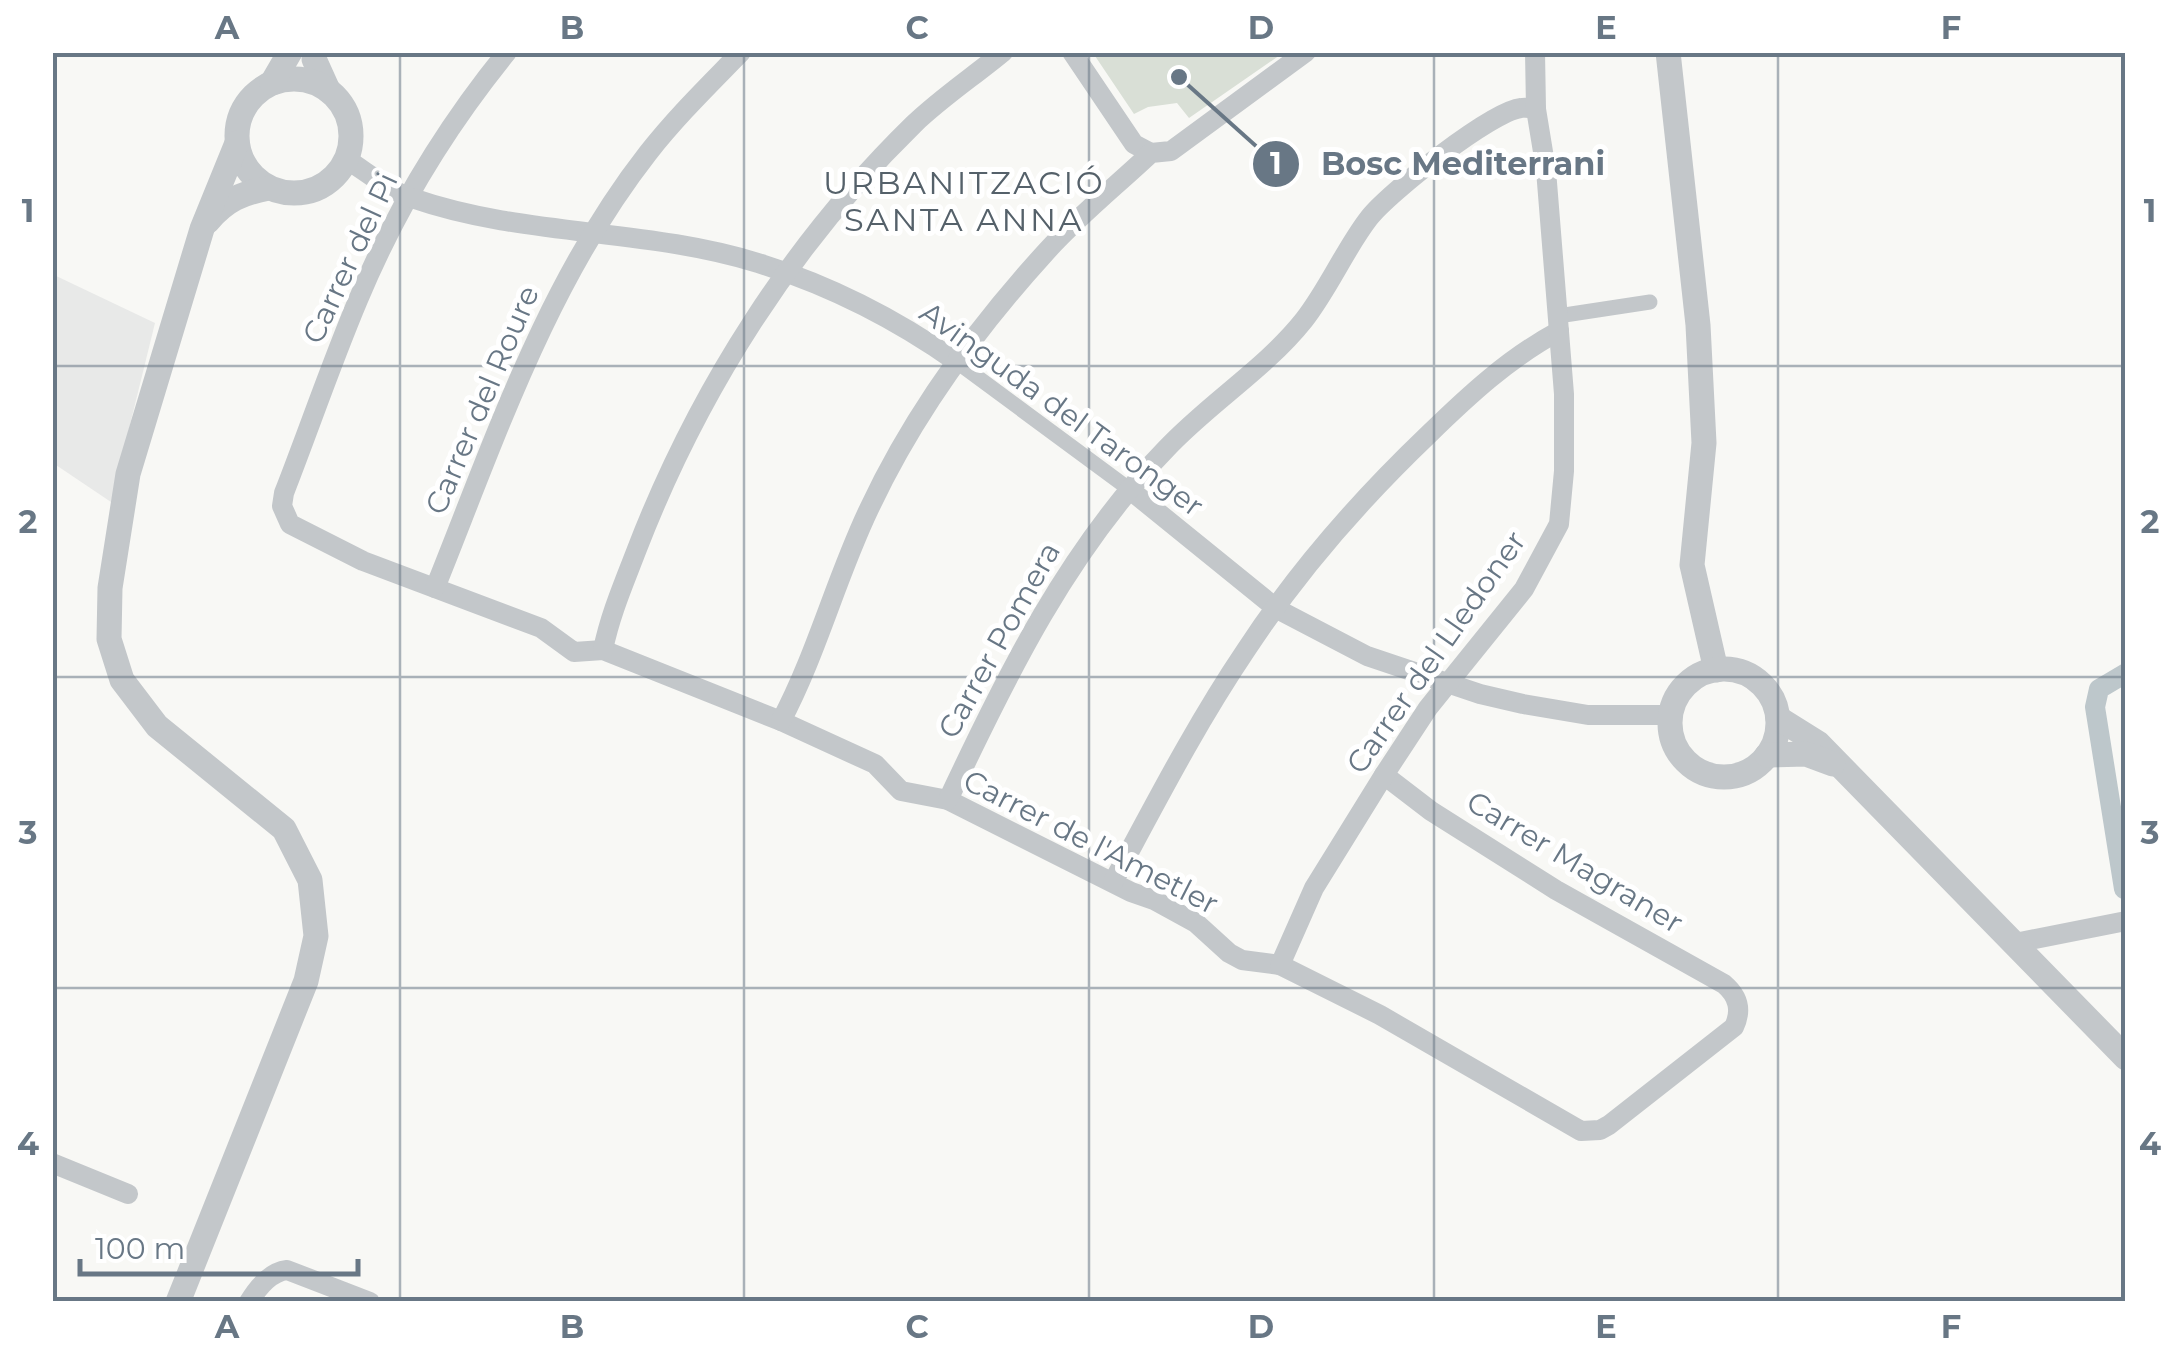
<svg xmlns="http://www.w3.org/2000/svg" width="2178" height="1354" font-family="Montserrat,sans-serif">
	<rect width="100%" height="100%" fill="#f8f8f5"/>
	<path fill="#e8e9e8" d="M 52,274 L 155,323 L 111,502 L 53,463 Z"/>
	<path fill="#d9dfd6" d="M 1093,53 L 1283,53 L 1189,118 L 1177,103 L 1148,107 L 1134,114 Z"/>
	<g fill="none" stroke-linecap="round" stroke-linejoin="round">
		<path stroke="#bdc7cb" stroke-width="20" d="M 2124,889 L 2095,707 L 2099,689 L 2126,673"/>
		<g stroke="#c3c7ca" stroke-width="15">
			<path d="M 1558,316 L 1650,302"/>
			<path d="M 957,362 L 1129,489"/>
		</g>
		<g stroke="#c3c7ca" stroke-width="20">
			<path d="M 507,52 C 446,127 395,211 358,300 C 331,364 309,429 284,493 L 282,506 L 290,524 L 363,561 L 541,628 L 574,652 L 603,650 L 781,721 L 875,764 L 901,791 L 948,800 L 1131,892 L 1154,900 L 1196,923 L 1229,953 L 1242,960 L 1280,965 L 1380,1015 L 1581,1131 L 1600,1130 L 1609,1125 L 1734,1027 C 1742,1010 1738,996 1724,984 L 1556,890 L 1431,811 L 1384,775"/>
			<path d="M 1072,52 L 1134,144 L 1151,153"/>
			<path d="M 346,159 C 367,172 389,191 412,198 C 524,237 646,228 758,263 C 829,285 896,319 957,362"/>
			<path d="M 1129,489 L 1277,609 L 1367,656 L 1480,694 L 1523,704 L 1588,715 L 1670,715"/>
			<path d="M 435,588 C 495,439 547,282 648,153 C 676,117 709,85 741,52"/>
			<path d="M 603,650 C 610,615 624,583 637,549 C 698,391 792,243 914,124 C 941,98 974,76 1003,52"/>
			<path d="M 781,721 C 817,653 836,578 869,509 C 913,415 975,330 1045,253 C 1077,217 1116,186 1151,153 L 1171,151 L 1306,52"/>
			<path d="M 948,800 C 1007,674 1068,550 1166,449 C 1209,403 1265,369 1304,320 C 1329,288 1345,249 1369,218 C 1388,193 1492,111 1521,108 C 1526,107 1531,108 1536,109"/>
			<path d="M 1113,882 C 1155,804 1196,724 1246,650 C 1297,572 1360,500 1428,435 C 1469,395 1509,358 1559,331"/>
			<path d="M 2015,943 L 2126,921"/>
			<path d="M 1280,965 L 1314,888 L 1384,775 L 1428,708 L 1524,589 L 1559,524 L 1564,471 L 1564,394 L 1546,170 L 1536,109 L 1535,52"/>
			<path d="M 52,1163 L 128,1194"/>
			<path d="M 249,1302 C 258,1287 270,1272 287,1270 L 370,1302"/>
		</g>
		<g stroke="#c3c7ca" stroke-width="25">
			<path d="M 315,52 L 314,59 L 328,90"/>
			<path d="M 1668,52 L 1698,325 L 1704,443 L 1692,565 L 1716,670"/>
			<circle cx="294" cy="136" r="57"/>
			<path d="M 272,83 L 290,52"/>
			<path d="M 208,221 C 226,200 242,193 269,188"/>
			<circle cx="1724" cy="723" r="54"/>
			<path d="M 1778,718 L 1818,743 L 2126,1058"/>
			<path d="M 1767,755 L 1806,754 L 1833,764"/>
			<path d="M 178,1302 L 306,981 L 316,936 L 310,880 L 284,829 L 157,726 L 122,680 L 109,639 L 110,588 L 128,474 L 202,229 L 237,143"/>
		</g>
	</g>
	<path fill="none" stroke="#687785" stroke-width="2.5" stroke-opacity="0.55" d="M 400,52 L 400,1302M 744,52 L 744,1302M 1089,52 L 1089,1302M 1434,52 L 1434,1302M 1778,52 L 1778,1302M 52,366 L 2126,366M 52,677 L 2126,677M 52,988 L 2126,988"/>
	<g text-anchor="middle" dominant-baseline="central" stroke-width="10" stroke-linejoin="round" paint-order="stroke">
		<g font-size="30" fill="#687785" stroke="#fff">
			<text transform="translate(350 258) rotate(-65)">Carrer del Pi</text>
			<text transform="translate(482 400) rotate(-67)">Carrer del Roure</text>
			<text transform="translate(1062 409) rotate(36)">Avinguda del Taronger</text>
			<text transform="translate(999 640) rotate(-61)">Carrer Pomera</text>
			<text transform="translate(1436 652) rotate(-55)">Carrer del Lledoner</text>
			<text transform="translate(1091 842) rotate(27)">Carrer de l'Ametler</text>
			<text transform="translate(1575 862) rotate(31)">Carrer Magraner</text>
		</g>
		<g font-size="32" letter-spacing="2.5" fill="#55616a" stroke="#fff">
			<text x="964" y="182">URBANITZACIÓ<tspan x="964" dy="37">SANTA ANNA</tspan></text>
		</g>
	</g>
	<path fill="none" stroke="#687785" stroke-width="4" d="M1179 77L1276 164"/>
	<g fill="#687785" stroke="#fff" stroke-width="4">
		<circle cx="1179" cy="77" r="10"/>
		<circle cx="1276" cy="164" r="25"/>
	</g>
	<g font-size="30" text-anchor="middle" font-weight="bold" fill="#fff">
		<text x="1276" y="174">1</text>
	</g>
	<g font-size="32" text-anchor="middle" font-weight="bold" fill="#687785" stroke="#fff" stroke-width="10" stroke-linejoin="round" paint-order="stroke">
		<text x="1463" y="175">Bosc Mediterrani</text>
	</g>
	<rect width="2178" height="1354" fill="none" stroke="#ffffff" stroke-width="110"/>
	<path d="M80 1259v15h278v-15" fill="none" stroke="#687785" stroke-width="5"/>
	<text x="95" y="1259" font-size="30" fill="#687785" stroke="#ffffff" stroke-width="8" paint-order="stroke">100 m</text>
	<rect x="55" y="55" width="2068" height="1244" fill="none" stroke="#687785" stroke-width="4"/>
	<g font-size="32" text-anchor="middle" font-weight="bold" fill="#687785">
		<text x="227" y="39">A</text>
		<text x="572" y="39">B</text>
		<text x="917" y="39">C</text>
		<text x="1261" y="39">D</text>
		<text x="1606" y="39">E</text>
		<text x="1951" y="39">F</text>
		<text x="28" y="222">1</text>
		<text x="2150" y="222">1</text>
		<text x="28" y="533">2</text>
		<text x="2150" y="533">2</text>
		<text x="28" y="844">3</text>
		<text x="2150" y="844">3</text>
		<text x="28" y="1155">4</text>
		<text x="2150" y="1155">4</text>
		<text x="227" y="1338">A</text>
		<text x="572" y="1338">B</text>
		<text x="917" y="1338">C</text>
		<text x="1261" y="1338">D</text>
		<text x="1606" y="1338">E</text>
		<text x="1951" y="1338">F</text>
	</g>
</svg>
